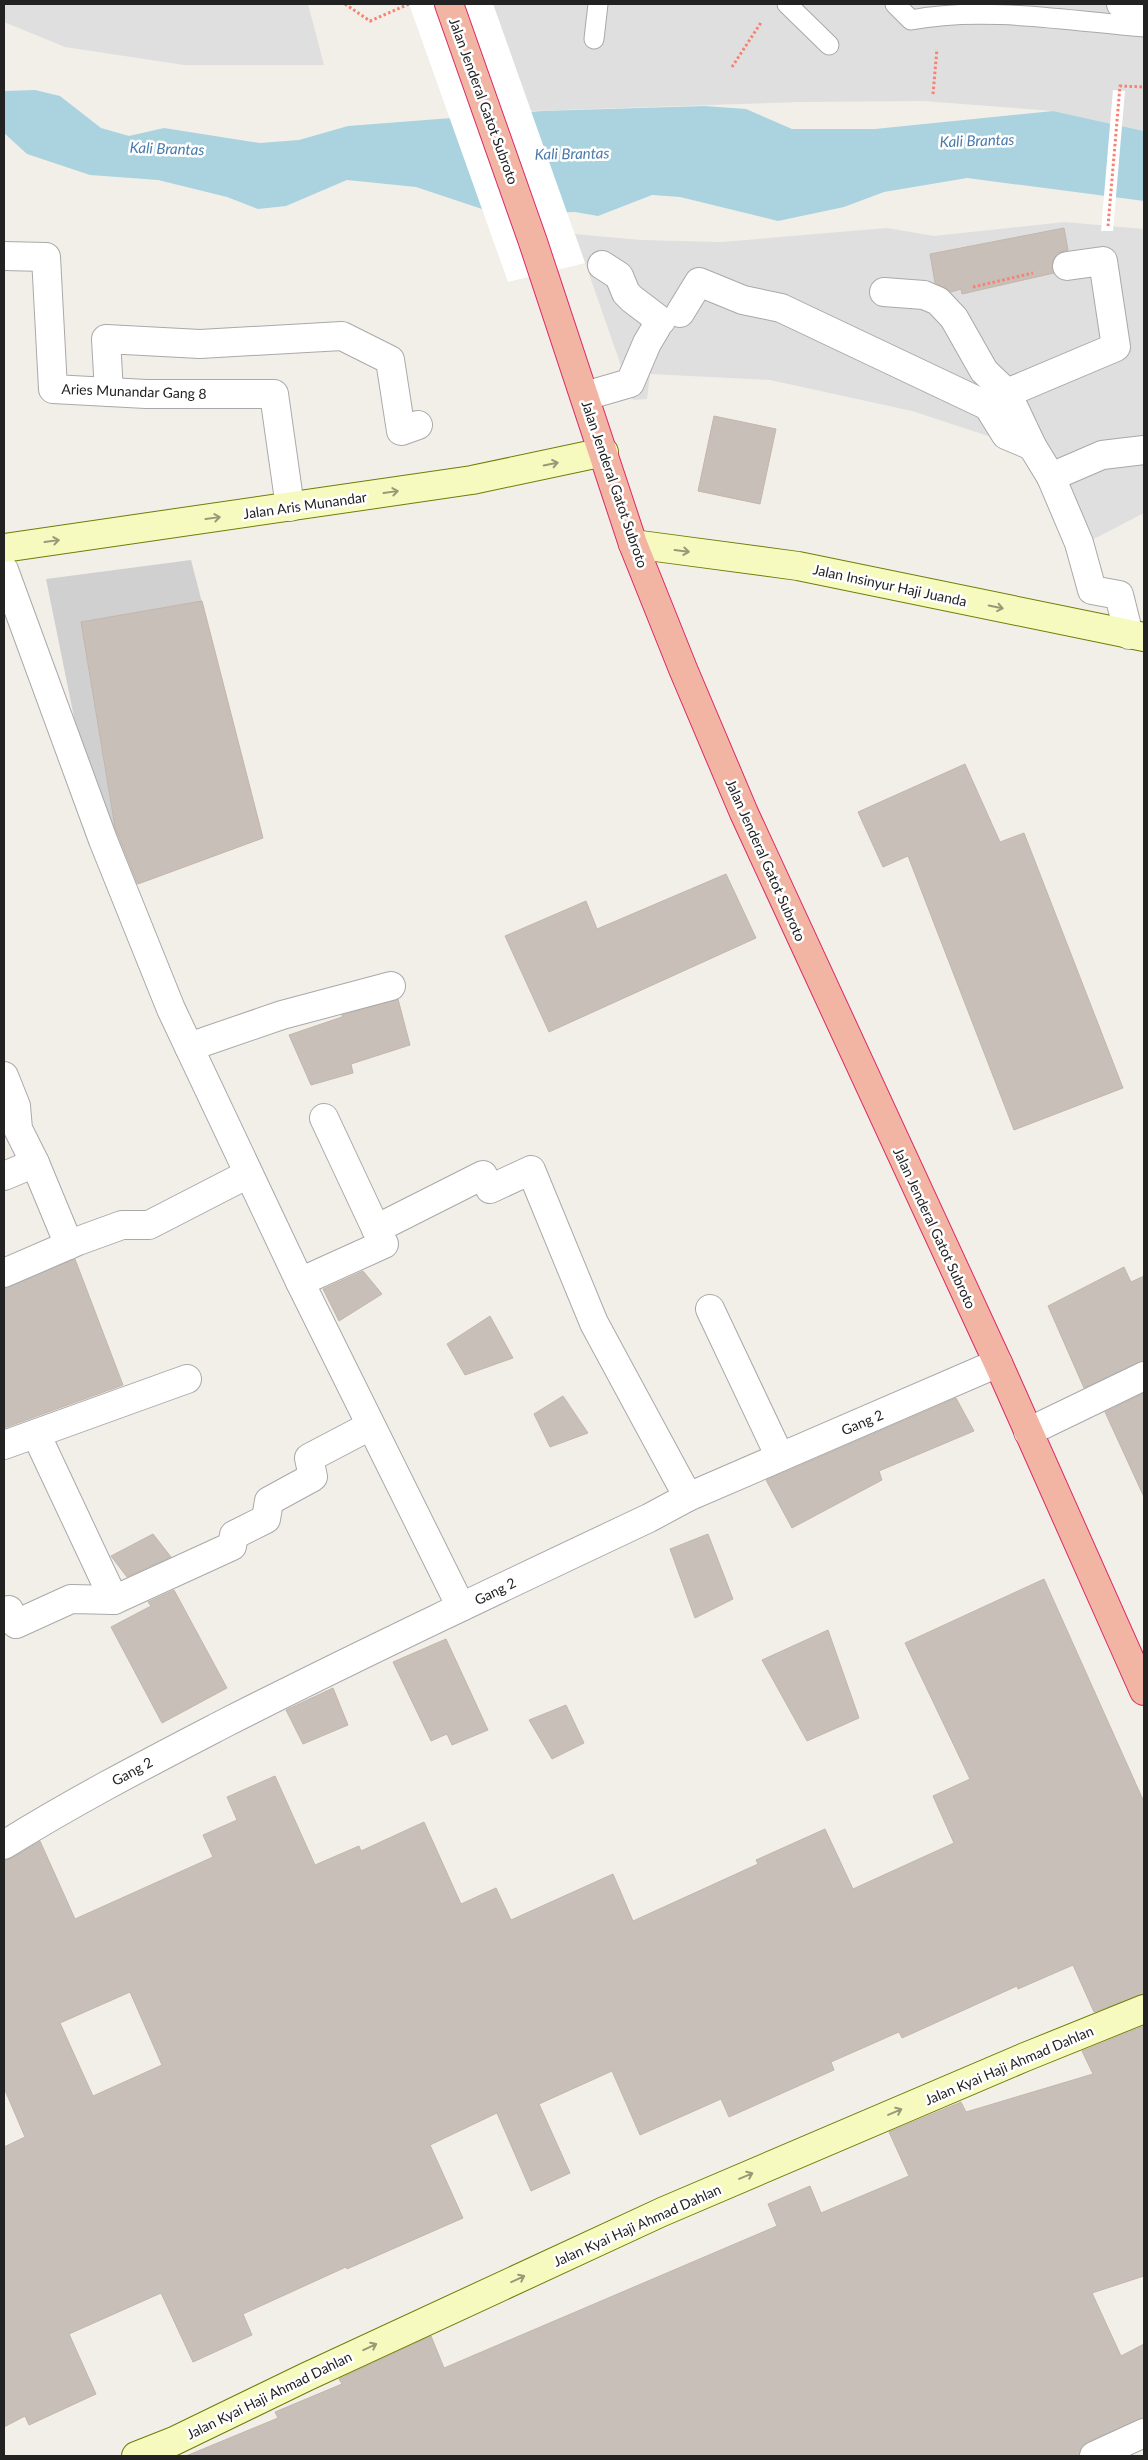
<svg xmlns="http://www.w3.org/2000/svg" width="1148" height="2460" font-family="Lato,sans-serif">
	<rect width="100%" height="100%" fill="#f2efe9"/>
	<g fill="#e0dfdf">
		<path d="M 4,4 L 308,4 L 324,65 L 184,65 L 65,47 L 4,22 Z"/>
		<path d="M 493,4 L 1144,4 L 1144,131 L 1053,111 L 924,101 L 800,102 L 531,111 Z"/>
		<path d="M 1065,222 L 1144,229 L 1144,513 L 1088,542 L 1028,449 L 912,411 L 770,380 L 650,374 L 647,399 L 633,400 L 575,234 L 641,240 L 722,242 L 887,228 L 934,236 Z"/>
	</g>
	<path fill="#d0d0d0" d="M 191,560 L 263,838 L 134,885 L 79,742 L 46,579 Z"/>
	<path fill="#aad3df" d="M 35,90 L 60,96 L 101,128 L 129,136 L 164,128 L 260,143 L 299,140 L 348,126 L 542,111 L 705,106 L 746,109 L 792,129 L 875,129 L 1053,111 L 1144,131 L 1144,201 L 967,178 L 884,192 L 844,207 L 778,221 L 680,197 L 652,195 L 598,216 L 575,212 L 497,214 L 416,187 L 347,180 L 286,206 L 258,209 L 227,197 L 158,180 L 90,175 L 27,154 L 4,133 L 4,91 Z"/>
	<g fill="#fff">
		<path d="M 409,4 L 493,4 L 585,263 L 508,282 Z"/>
		<path d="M 1113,90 L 1125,91 L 1113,231 L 1101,231 Z"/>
	</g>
	<g fill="#c7bfb8" stroke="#c4b6ab" fill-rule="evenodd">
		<path d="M 1064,228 L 1068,250 L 1058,253 L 1053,260 L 1052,268 L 1054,273 L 962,294 L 961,289 L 951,292 L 935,283 L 930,254 Z"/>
		<path d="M 714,416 L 776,429 L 760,504 L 698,491 Z"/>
		<path d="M 202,601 L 263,838 L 138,884 L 115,827 L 81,622 Z"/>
		<path d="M 965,764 L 1000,842 L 1024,833 L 1123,1088 L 1014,1130 L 908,856 L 883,867 L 858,812 Z"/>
		<path d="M 726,874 L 756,938 L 549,1032 L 505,936 L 586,901 L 597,929 Z"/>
		<path d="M 398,999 L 410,1045 L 351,1064 L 353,1073 L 311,1085 L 289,1035 L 342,1017 L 342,1015 Z"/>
		<path d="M 75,1259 L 123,1385 L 4,1428 L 4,1288 Z"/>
		<path d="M 1124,1267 L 1131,1282 L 1144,1276 L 1144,1361 L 1084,1388 L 1048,1306 Z"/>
		<path d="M 363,1271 L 382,1294 L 339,1321 L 323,1289 Z"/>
		<path d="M 490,1316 L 513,1358 L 465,1375 L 447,1344 Z"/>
		<path d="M 1144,1393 L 1144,1497 L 1105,1412 Z"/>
		<path d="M 563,1396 L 588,1433 L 550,1447 L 534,1414 Z"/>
		<path d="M 956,1398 L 974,1431 L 879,1471 L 882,1480 L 792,1528 L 766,1480 Z"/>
		<path d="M 153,1534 L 171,1557 L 127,1577 L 111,1556 Z"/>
		<path d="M 708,1534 L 733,1599 L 695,1618 L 670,1549 Z"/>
		<path d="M 1044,1579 L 1144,1802 L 1144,1994 L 1094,2012 L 1073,1965 L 1018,1989 L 1017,1986 L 902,2038 L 899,2032 L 831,2062 L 834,2070 L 729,2117 L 721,2099 L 640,2135 L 612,2071 L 539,2104 L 570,2173 L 531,2191 L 497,2113 L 430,2145 L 463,2218 L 347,2269 L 346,2267 L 243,2314 L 252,2335 L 193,2362 L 161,2293 L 69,2334 L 96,2394 L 29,2425 L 25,2416 L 4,2427 L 4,2147 L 25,2137 L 4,2088 L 4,1861 L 12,1858 L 40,1841 L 75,1919 L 213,1857 L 203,1835 L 237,1820 L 227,1797 L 275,1776 L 315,1865 L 359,1846 L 361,1851 L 424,1822 L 461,1904 L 496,1888 L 511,1920 L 613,1874 L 633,1921 L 758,1864 L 756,1860 L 825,1829 L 853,1889 L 954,1843 L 933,1796 L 970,1779 L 905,1643 ZM 130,1992 L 162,2065 L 93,2096 L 60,2023 Z"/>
		<path d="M 174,1590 L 227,1688 L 162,1723 L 111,1627 L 151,1606 L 148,1602 Z"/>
		<path d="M 828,1630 L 859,1718 L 807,1741 L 762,1660 Z"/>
		<path d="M 446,1639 L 488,1730 L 452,1745 L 447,1734 L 431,1741 L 393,1662 Z"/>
		<path d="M 333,1688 L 348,1725 L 303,1744 L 286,1710 Z"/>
		<path d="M 566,1705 L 584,1743 L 552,1759 L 529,1720 Z"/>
		<path d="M 1144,2026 L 1144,2276 L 1092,2293 L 1121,2356 L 1144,2344 L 1144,2418 L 1087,2442 L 1081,2447 L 1079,2456 L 186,2456 L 278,2418 L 275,2412 L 342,2384 L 339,2379 L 431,2336 L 444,2368 L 777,2226 L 768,2204 L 810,2186 L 821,2213 L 909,2176 L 889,2132 L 961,2102 L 966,2112 L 1093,2074 L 1082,2051 Z"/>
	</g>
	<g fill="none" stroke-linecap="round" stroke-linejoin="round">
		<g stroke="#a9a9a9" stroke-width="21">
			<g id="service">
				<path d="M 787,4 L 829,45"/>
				<path d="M 895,4 L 911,20 C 982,6 1071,21 1144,27"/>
				<path d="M 594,39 L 598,4"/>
			</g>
		</g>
		<g stroke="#a9a9a9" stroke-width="30">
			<g id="minor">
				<path d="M 1121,4 L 1144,16"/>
				<path d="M 4,256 L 46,257 L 53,389 L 146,394 L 274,394 L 290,507"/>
				<path d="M 602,265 L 619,276 L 626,293 L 632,299 L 661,321"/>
				<path d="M 884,292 L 924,295 L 938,301 L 954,318 L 984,371 L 1007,393 L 1032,446 L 1051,477 L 1079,543 L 1092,590 L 1119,595 L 1129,635"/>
				<path d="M 680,313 L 699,282 L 743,300 L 781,308 L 988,406 L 1006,435 L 1032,446"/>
				<path d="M 109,392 L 106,339 L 200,344 L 342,336 L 390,360 L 401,431 L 418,425"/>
				<path d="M 1007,393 L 1116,347 L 1103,261 L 1067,266"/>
				<path d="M 585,396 L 630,383 L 647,343 L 656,328"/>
				<path d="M 1051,477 L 1102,455 L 1144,450"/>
				<path d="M 4,570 L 103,840 L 171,1009 L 300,1282 L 461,1607"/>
				<path d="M 189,1047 L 282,1015 L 391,986"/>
				<path d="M 4,1076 L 16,1106 L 18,1129 L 35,1163"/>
				<path d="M 324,1118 L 376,1229"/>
				<path d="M 4,1176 L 35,1163 L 69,1245"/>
				<path d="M 4,1273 L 78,1241 L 122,1225 L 149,1225 L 248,1174"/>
				<path d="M 300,1282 L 384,1244 L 376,1229 L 483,1175 L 490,1189 L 531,1170 L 594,1323 L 688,1497"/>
				<path d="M 710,1309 L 780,1457"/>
				<path d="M 1028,1432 L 1144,1376"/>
				<path d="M 36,1434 L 114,1600"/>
				<path d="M 4,1445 L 187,1379"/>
				<path d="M 4,1612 L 9,1610 L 16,1624 L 71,1599 L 114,1600 L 232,1546 L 234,1535 L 266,1519 L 269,1501 L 313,1477 L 309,1458 L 370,1426"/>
				<path d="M 4,1845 C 76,1800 150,1762 225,1723 C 365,1652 507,1585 649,1518 L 688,1497 L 998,1363"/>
				<path d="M 1094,2456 L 1144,2433"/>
			</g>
		</g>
		<g stroke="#707d05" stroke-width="30">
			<g id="secondary">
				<path d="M 633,544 L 798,566 L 1144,637"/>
				<path d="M 4,548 L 472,480 L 604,452"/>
				<path d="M 136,2456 L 174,2441 L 306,2377 L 662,2212 L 1025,2057 L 1144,2009"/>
			</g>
		</g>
		<g stroke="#dc2a67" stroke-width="30">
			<path id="trunk" d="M 449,4 L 533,242 L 633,544 L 683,669 L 744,813 L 998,1363 L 1144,1691"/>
		</g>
		<g stroke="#fa8072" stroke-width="3" stroke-dasharray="2.5 2.5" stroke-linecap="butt">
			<path d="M 345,4 L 370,21 L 409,4"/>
			<path d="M 732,67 L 762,21"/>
			<path d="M 933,94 L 937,49"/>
			<path d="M 1108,226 L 1120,86 L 1144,87"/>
			<path d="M 973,287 L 1033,273"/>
		</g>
		<use href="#service" stroke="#fff" stroke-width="19"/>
		<use href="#minor" stroke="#fff" stroke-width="28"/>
		<use href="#secondary" stroke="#f7fabf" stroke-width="28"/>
		<use href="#trunk" stroke="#f2b4a3" stroke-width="28"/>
	</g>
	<defs><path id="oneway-shaft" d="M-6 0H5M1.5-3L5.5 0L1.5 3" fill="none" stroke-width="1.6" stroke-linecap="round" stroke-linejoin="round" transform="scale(1.25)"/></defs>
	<g stroke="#979978">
		<use href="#oneway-shaft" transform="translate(551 464) rotate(-12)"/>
		<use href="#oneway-shaft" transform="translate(391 492) rotate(-8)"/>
		<use href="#oneway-shaft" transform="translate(213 518) rotate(-8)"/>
		<use href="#oneway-shaft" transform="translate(52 541) rotate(-8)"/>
		<use href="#oneway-shaft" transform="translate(682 551) rotate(7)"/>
		<use href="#oneway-shaft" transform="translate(996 607) rotate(12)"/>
		<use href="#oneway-shaft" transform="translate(895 2112) rotate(-23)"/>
		<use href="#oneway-shaft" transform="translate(746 2176) rotate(-23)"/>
		<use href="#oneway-shaft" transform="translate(518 2279) rotate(-25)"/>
		<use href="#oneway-shaft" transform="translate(370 2347) rotate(-25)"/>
	</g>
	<g text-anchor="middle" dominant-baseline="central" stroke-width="5" stroke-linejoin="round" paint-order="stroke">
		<g font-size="14" fill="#222" stroke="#fff">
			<text transform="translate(484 101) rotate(70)">Jalan Jenderal Gatot Subroto</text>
			<text transform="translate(134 391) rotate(2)">Aries Munandar Gang 8</text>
			<text transform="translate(615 484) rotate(71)">Jalan Jenderal Gatot Subroto</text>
			<text transform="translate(305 505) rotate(-8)">Jalan Aris Munandar</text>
			<text transform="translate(890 585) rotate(12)">Jalan Insinyur Haji Juanda</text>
			<text transform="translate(766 860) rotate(66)">Jalan Jenderal Gatot Subroto</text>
			<text transform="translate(935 1228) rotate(65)">Jalan Jenderal Gatot Subroto</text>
			<text transform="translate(862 1422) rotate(-23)">Gang 2</text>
			<text transform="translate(495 1591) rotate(-26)">Gang 2</text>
			<text transform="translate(132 1771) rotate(-28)">Gang 2</text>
			<text transform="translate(1009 2065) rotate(-23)">Jalan Kyai Haji Ahmad Dahlan</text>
			<text transform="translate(637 2225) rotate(-24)">Jalan Kyai Haji Ahmad Dahlan</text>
			<text transform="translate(269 2395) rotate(-26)">Jalan Kyai Haji Ahmad Dahlan</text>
		</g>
		<g font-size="15" font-style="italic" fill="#4a7aab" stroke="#fff">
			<text transform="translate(977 140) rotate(-2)">Kali Brantas</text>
			<text transform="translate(167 148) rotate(2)">Kali Brantas</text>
			<text transform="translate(572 153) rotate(-1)">Kali Brantas</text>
		</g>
	</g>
	<rect width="1148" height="2460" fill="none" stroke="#222222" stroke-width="10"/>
</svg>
